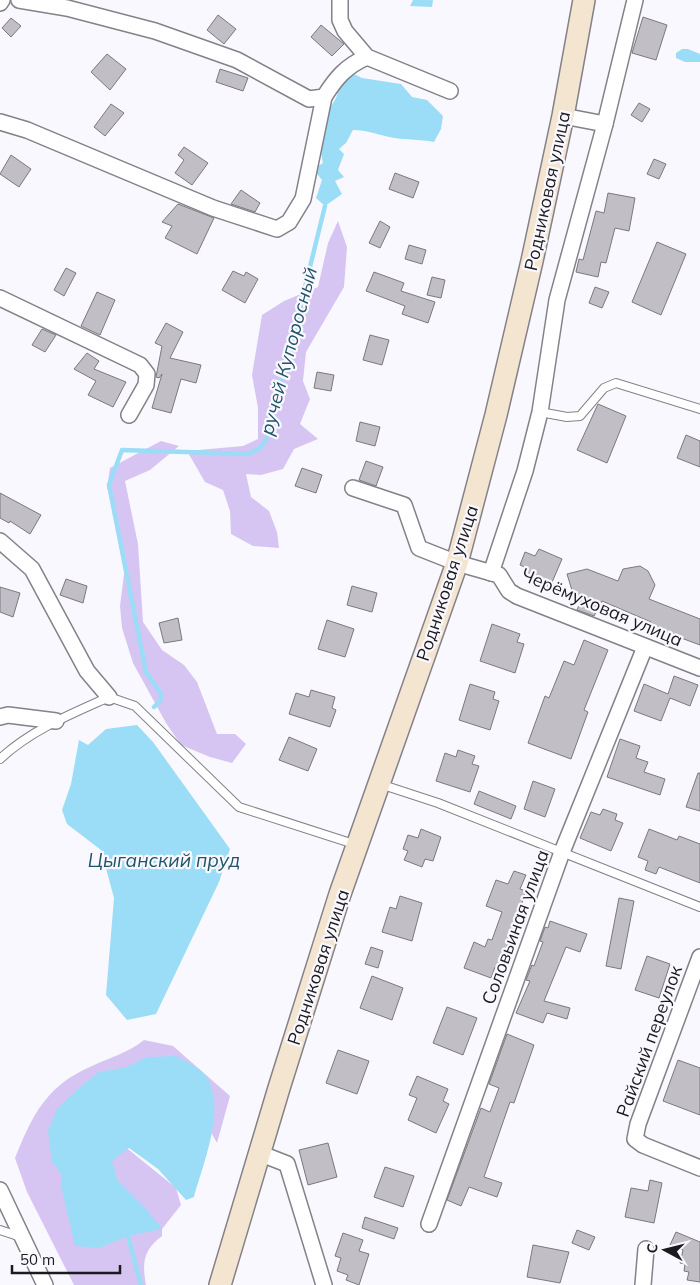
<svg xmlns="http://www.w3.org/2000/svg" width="700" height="1285" font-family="Mulish,sans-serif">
	<rect width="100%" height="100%" fill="#faf8ff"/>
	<g fill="#d6c5f3">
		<path d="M 338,221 L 347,247 L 344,287 L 306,352 L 303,381 L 310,399 L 300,424 L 318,439 L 294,449 L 283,469 L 261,475 L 246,474 L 251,497 L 269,511 L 277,532 L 279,548 L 253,546 L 231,534 L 230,511 L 223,490 L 205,482 L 187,451 L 243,446 L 258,439 L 258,408 L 252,375 L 262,315 L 284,301 L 318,287 L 328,243 Z"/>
		<path d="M 161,441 L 179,446 L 150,470 L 125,481 L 138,544 L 143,622 L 162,650 L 184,665 L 197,682 L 217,734 L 235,734 L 246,744 L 232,763 L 210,757 L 181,745 L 166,723 L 133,663 L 122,628 L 120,606 L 124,574 L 123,545 L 116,527 L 115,505 L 107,488 L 110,468 Z"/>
		<path d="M 144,1040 L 173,1046 L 230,1096 L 217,1143 L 197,1107 L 123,1145 L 176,1188 L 181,1205 L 162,1229 L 162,1236 C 143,1250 142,1263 146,1285 L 74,1285 L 27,1192 L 15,1158 C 32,1115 47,1085 92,1066 C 111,1057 128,1053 144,1040 Z"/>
	</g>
	<g fill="#9bddf7">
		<path d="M 413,0 L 433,0 L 432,7 L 410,6 Z"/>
		<path d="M 682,49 L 688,49 L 700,54 L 700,62 L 685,62 L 676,58 L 676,53 Z"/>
		<path d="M 352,73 L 362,78 L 401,84 L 412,97 L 427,100 L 443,116 L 441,129 L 434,142 C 419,139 404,140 389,137 C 376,134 367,130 353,130 L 346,143 L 339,149 L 344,154 L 338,170 L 344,177 L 335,181 L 342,194 L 325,206 L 316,198 L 322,180 L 313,169 L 323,163 C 320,149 318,133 323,119 C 328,106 339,101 338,87 Z"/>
		<path d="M 137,725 L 153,742 L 230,849 L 219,882 L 156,1014 L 127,1020 L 106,995 L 114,898 L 101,850 L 67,824 L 62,810 L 71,784 L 79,740 L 88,745 L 106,729 Z"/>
		<path d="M 176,1056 C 185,1061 199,1067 205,1075 C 228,1105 203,1164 194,1197 L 186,1200 L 158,1169 L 129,1148 L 112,1161 L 118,1181 L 147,1210 L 162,1229 L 128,1236 L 99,1248 L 75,1246 L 61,1186 L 61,1174 L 52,1162 L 48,1131 L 57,1109 L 80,1087 L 99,1072 L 127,1067 L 147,1057 Z"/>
	</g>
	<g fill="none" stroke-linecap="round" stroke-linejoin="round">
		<g stroke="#9bddf7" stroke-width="4.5">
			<path d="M 154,707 L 160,701 L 161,694 L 146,672 L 109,485 L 122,450 L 249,454 L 260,448 L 268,437 L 325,206"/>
			<path d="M 128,1236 L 141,1285"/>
		</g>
	</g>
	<g fill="#c1bec6" stroke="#7b7980">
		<path d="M 218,15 L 236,29 L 224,44 L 207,30 Z"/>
		<path d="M 643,17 L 667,25 L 656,60 L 632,53 Z"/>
		<path d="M 11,18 L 21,26 L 11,37 L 2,28 Z"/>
		<path d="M 321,25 L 344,44 L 332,56 L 311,37 Z"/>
		<path d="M 107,54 L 126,69 L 110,90 L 91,72 Z"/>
		<path d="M 220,69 L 248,78 L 243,91 L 216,82 Z"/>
		<path d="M 639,103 L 650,109 L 642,122 L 631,115 Z"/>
		<path d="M 111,104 L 124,113 L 105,136 L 94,127 Z"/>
		<path d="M 184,147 L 208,163 L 192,185 L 175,173 L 184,160 L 178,155 Z"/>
		<path d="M 11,155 L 31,169 L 19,187 L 0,174 Z"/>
		<path d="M 654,159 L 666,164 L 659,179 L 647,174 Z"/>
		<path d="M 395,173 L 419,182 L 413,198 L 389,189 Z"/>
		<path d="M 241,190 L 260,203 L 255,212 L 231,204 Z"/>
		<path d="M 608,193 L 635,198 L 629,231 L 615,228 L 606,263 L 601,262 L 598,277 L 576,272 L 579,259 L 583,260 L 596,211 L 604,213 Z"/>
		<path d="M 178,204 L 214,218 L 197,254 L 165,238 L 172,226 L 162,222 Z"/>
		<path d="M 380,221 L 390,227 L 380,248 L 369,243 Z"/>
		<path d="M 657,242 L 686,254 L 661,315 L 632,302 Z"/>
		<path d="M 409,245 L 426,250 L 422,264 L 405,259 Z"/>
		<path d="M 66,268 L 76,273 L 64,296 L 54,290 Z"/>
		<path d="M 233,271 L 244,276 L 246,272 L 258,279 L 245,303 L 222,290 Z"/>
		<path d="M 374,272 L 404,283 L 401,291 L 435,302 L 428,323 L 402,314 L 405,306 L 366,291 Z"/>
		<path d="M 432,277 L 445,280 L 441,298 L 427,295 Z"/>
		<path d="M 595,287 L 609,292 L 602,308 L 589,303 Z"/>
		<path d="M 97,292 L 115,300 L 100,335 L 81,326 Z"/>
		<path d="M 166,323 L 183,332 L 170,358 L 201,365 L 196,383 L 181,379 L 171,413 L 152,408 L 162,374 L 159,378 L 156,377 L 162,346 L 155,343 Z"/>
		<path d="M 42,329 L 56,335 L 45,352 L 32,345 Z"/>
		<path d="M 370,335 L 389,340 L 382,365 L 363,360 Z"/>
		<path d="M 87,353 L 99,361 L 94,369 L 126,382 L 113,407 L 88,395 L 96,381 L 74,369 Z"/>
		<path d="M 317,372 L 334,375 L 331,391 L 314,388 Z"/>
		<path d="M 598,404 L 626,416 L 607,463 L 577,450 Z"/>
		<path d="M 360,422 L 380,427 L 375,446 L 356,441 Z"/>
		<path d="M 686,435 L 700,441 L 700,467 L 677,458 Z"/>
		<path d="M 366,461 L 383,467 L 376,486 L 359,480 Z"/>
		<path d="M 302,468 L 322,475 L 316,493 L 295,486 Z"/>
		<path d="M 0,493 L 41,515 L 30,534 L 10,521 L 9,523 L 0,518 Z"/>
		<path d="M 539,549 L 562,559 L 550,587 L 524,576 L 527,568 L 520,565 L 525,552 L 535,556 Z"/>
		<path d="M 640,566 L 648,571 L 655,585 L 649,599 L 700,619 L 700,645 L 649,626 L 651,622 L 602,601 L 594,616 L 577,610 L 581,600 L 574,597 L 567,574 L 587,569 L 618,581 L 623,569 Z"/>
		<path d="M 66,579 L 87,586 L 83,603 L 60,595 Z"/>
		<path d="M 352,586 L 377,593 L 372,612 L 347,605 Z"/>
		<path d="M 0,587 L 20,593 L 13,617 L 0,612 Z"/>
		<path d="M 178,618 L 182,640 L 164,643 L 159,623 Z"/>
		<path d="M 327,620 L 354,629 L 345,657 L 318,649 Z"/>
		<path d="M 492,624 L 520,634 L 517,642 L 524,644 L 515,673 L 480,661 Z"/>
		<path d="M 584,640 L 608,650 L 584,710 L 588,712 L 571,759 L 528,743 L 545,696 L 549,698 L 564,661 L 574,665 Z"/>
		<path d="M 674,676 L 698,685 L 690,706 L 670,698 L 661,721 L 634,711 L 644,684 L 668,694 Z"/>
		<path d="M 470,684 L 495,692 L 493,699 L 499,701 L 490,730 L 459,720 Z"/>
		<path d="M 311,690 L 335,697 L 332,708 L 336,710 L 330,727 L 289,714 L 296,693 L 309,697 Z"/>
		<path d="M 289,737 L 317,749 L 308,771 L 279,760 Z"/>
		<path d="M 620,739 L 640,746 L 636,758 L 648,762 L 644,772 L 665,779 L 660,795 L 607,777 Z"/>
		<path d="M 458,750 L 475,756 L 472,764 L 479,766 L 470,792 L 436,781 L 445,753 L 456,757 Z"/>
		<path d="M 698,773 L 700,773 L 700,811 L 686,807 Z"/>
		<path d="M 533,781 L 555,789 L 545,817 L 524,809 Z"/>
		<path d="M 479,791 L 516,806 L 511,819 L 474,804 Z"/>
		<path d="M 603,809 L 617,814 L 615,820 L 623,823 L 611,851 L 580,838 L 591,812 L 600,815 Z"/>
		<path d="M 421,829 L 441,837 L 433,861 L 425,859 L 422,867 L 404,860 L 408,851 L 403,849 L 408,835 L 418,838 Z"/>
		<path d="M 649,829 L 677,840 L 679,836 L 700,844 L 700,883 L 659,867 L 656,874 L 645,870 L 648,861 L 638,857 Z"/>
		<path d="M 514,871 L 526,875 L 520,889 L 526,891 L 499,969 L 495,967 L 491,978 L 464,968 L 474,942 L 485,947 L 488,939 L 492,940 L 502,912 L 486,906 L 496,880 L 508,884 Z"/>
		<path d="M 400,896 L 422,903 L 412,941 L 382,932 L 390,907 L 396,909 Z"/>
		<path d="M 619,898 L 634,901 L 621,969 L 606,966 Z"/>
		<path d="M 550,921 L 587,934 L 580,952 L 566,947 L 544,1001 L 570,1008 L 567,1019 L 547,1013 L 543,1023 L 516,1013 L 530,981 L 526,980 L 532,965 L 534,966 L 543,942 L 540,941 L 545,927 L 548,928 Z"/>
		<path d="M 371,947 L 383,951 L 378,968 L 365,964 Z"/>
		<path d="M 647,956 L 670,964 L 659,998 L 635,990 Z"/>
		<path d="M 372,976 L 403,988 L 392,1020 L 360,1008 Z"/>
		<path d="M 447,1007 L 477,1018 L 463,1055 L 433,1043 Z"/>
		<path d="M 507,1034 L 534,1045 L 514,1103 L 510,1102 L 484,1177 L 502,1183 L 497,1197 L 469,1187 L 461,1206 L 447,1200 L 481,1108 L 490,1112 L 499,1088 L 489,1084 Z"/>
		<path d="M 338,1050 L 369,1061 L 357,1094 L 326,1083 Z"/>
		<path d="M 678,1060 L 700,1068 L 700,1115 L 663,1101 Z"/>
		<path d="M 417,1076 L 448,1089 L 443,1101 L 449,1104 L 436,1133 L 408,1120 L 417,1098 L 409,1095 Z"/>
		<path d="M 328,1143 L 337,1177 L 308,1185 L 299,1150 Z"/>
		<path d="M 385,1167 L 414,1176 L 403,1207 L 374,1197 Z"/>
		<path d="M 650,1180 L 662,1183 L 654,1223 L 625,1217 L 631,1188 L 648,1191 Z"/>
		<path d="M 365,1217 L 398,1228 L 394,1239 L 362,1228 Z"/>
		<path d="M 577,1230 L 595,1237 L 589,1250 L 572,1243 Z"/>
		<path d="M 676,1232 L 700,1242 L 700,1282 L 687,1280 L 689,1272 L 684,1271 L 685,1264 L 680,1263 L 683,1250 L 670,1245 Z"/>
		<path d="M 343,1233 L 363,1240 L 359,1251 L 369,1254 L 359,1285 L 346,1280 L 348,1275 L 337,1271 L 341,1258 L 335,1256 Z"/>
		<path d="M 533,1245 L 569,1252 L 560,1283 L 527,1277 Z"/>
	</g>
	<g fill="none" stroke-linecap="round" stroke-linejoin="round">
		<g stroke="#848189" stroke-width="10">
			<g id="lane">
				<path d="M 540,412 L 567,417 L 580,416 L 604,388 L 616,383 L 700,409"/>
				<path d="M 0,759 C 31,730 71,714 109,697 L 135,706 L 239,807 L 357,845"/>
				<path d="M 380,784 L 438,803 L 700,907"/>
				<path d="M 0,1230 L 21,1237"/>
			</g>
		</g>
		<g stroke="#848189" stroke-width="18">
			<g id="street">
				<path d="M 19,0 L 67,8 L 155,31 L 237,60 L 309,99 L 324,97 C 336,78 346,66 367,57"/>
				<path d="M 340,0 L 340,20 L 345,31 L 367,57 L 450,91"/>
				<path d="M 0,3 L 2,0"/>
				<path d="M 563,116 L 605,124"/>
				<path d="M 0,122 L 27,130 L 213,208 L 277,229 L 289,222 L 303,199 L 324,97"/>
				<path d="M 0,298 L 140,365 L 147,374 L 146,385 L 129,415"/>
				<path d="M 353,488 L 404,505 L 419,548 L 457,563 L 499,575 L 509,591 L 517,596 L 700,668"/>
				<path d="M 0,541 L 32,569 L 87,671 L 109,697"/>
				<path d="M 491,573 L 525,471 L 540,412 L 557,300 L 605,124 L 635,0"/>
				<path d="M 0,717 L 8,715 L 56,721"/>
				<path d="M 700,957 L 638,1124 L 635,1139 L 643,1145 L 700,1168"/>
				<path d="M 259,1153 L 287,1164 L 324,1285"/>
				<path d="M 0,1190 L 45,1285"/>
				<path d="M 429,1224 L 562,852 L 645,647"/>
				<path d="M 643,1285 L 646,1249"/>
			</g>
		</g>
		<g stroke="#848189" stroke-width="24">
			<path id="secondary" d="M 220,1285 L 279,1088 L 340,894 L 457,563 L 496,415 L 532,261 L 563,116 L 584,0"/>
		</g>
		<use href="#lane" stroke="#fff" stroke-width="8"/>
		<use href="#street" stroke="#fff" stroke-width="15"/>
		<use href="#secondary" stroke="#f4e5d0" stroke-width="21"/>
	</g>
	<g text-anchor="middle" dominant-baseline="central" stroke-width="4.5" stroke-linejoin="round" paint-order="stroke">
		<g font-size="18" fill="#1b1a1d" stroke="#faf8ff">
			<text transform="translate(547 191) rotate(-78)">Родниковая улица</text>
			<text transform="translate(447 583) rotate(-72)">Родниковая улица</text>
			<text transform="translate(602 607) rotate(23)">Черёмуховая улица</text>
			<text transform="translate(515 927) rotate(-70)">Соловьиная улица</text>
			<text transform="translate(318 967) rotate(-72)">Родниковая улица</text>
			<text transform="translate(649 1041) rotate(-70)">Райский переулок</text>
		</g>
		<g font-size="19" font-style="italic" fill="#205567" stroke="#faf8ff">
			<text transform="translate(288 351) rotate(-75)">ручей Купоросный</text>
			<text x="164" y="860">Цыганский пруд</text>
		</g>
	</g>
	<g transform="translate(665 1250) rotate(277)" stroke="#faf8ff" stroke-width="4" paint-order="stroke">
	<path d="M0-4L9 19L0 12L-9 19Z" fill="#1b1a1d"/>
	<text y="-8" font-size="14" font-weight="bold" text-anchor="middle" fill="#1b1a1d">С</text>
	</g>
	<path d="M12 1265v8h108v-8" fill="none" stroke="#1b1a1d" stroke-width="2.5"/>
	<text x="20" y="1265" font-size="15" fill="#1b1a1d" stroke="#faf8ff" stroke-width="4" paint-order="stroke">50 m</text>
</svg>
